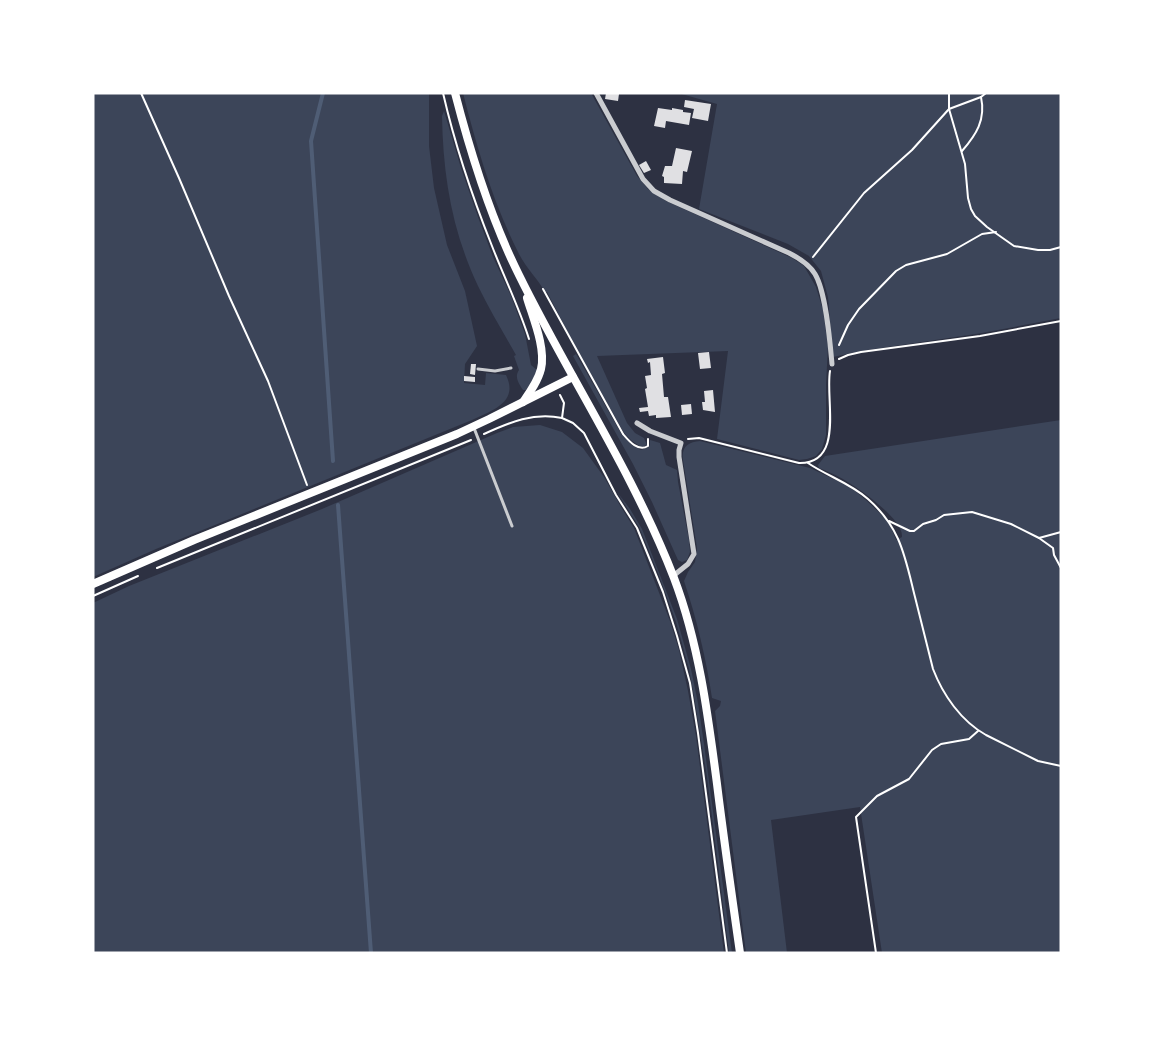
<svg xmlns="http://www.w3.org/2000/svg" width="1154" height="1046" font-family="'IBM Plex Sans',sans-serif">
	<rect width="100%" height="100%" fill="#2d3142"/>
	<g fill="#3c4559">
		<path d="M 93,93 L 429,93 L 429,146 L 434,188 L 447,245 L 465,291 L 477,346 L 465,364 L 464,383 L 485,385 L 486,373 L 506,375 C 519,402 493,410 472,420 L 156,549 L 93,577 Z"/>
		<path d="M 463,93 L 591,93 L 637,176 L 648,189 L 666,201 L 792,258 L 804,266 L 816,287 L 823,310 L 828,346 L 826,385 L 826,435 L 822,449 L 816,456 L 807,459 L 799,460 L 717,439 L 728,351 L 597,356 L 627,423 L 635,433 L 644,438 L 647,445 L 641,447 L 632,441 L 624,433 L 577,350 L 547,292 L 545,292 C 538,279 526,268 519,254 C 493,203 477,148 463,93 Z"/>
		<path d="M 678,93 L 1061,93 L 1061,318 L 982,333 L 861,351 L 833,357 L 828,297 L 821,271 L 809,256 L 788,244 L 699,209 L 717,104 Z"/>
		<path d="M 444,111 L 461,168 L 478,217 L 493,257 L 511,296 L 525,334 L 531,365 L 537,370 L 532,381 L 526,390 L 523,390 C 519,384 514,377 519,370 L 514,356 L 516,355 C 503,332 489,309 478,286 C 452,231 443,176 442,116 Z"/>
		<path d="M 576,354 L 622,435 L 632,445 L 641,450 L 649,447 L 650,445 L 650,440 L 660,443 L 666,465 L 677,470 L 678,482 L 689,540 L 690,552 L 687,560 L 682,562 L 678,560 L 652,502 L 633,464 L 573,356 Z"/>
		<path d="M 1061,420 L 1061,953 L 882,953 L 860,807 L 771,820 L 787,953 L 746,953 L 715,711 L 720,706 L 721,701 L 712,698 C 706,658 697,620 684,581 L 688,572 L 695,562 L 697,548 L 683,460 C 681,447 688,442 700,441 L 810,468 L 842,483 L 854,490 L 867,501 L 889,522 L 896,540 L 902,537 C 904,519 857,487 841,478 C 834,474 827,471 819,468 L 818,465 L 825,456 Z"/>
		<path d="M 540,425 L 562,432 L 583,448 L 604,477 L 621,507 L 634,528 L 670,621 L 679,650 L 688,691 L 696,736 L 724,953 L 93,953 L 93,603 L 129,586 L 322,509 L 497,433 L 513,427 Z"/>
		<path d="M 617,492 L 630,509 L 642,529 L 677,619 L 691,669 L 698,703 L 704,744 L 732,953 L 729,953 L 707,777 L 694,696 L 689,669 L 676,622 L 658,573 L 639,527 Z"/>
	</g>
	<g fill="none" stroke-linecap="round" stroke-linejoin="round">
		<g stroke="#4f5d75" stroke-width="4">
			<path d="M 323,93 L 311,141 L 333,461"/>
			<path d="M 338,505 L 371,953"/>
		</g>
	</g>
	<g fill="#e0e0e3">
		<path d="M 606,93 L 619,94 L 618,101 L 605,99 Z"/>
		<path d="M 685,100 L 711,104 L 708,121 L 692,118 L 694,109 L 684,107 Z"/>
		<path d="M 658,108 L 672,110 L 672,108 L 683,110 L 683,112 L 691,113 L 689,125 L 666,121 L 665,128 L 654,126 Z"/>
		<path d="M 676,148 L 692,151 L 687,172 L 683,171 L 682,184 L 664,183 L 664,177 L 662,176 L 665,166 L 672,166 Z"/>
		<path d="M 646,161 L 651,170 L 644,173 L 639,165 Z"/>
		<path d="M 709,352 L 711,368 L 700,369 L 698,353 Z"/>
		<path d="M 663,357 L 665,373 L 662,374 L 664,397 L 668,397 L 671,417 L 656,418 L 656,415 L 649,416 L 648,411 L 640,412 L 639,408 L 648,407 L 645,389 L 647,388 L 645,376 L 651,375 L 650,362 L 648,363 L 647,359 Z"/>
		<path d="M 471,364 L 476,364 L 475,375 L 470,374 Z"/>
		<path d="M 464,376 L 475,377 L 475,382 L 464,381 Z"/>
		<path d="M 713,390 L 715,412 L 703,410 L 702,402 L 705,402 L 704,391 Z"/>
		<path d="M 691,404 L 692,414 L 682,415 L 681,405 Z"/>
	</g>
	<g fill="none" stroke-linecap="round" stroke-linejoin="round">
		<g stroke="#fff" stroke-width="2">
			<path d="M 141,93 L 179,178 L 229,296 L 268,381 L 307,485"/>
			<path d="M 443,93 C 455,145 472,196 492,246 C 504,277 519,307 529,339"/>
			<path d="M 986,93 L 981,97 L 949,109 L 965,164 L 968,198 L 971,209 L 975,216 L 987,227 L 1014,246 L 1038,250 L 1050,250 L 1061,247"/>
			<path d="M 962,151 C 976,135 986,120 981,97"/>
			<path d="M 813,257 L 864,193 L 912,150 L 949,109 L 949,93"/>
			<path d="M 543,289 L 623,434 C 629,441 638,452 648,446 L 648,439"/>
			<path d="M 839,345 L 848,325 L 859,309 L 896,271 L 906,265 L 947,254 L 982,234 L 996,232"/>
			<path d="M 839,359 L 848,355 L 861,352 L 980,336 L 1061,321"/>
			<path d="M 560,395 L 564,403 L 562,418 L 573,423 L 584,433 L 616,495 L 637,528 L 663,592 L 677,636 L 690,683 L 698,733 L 727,953"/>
			<path d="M 484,434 C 510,422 534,412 562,418"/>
			<path d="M 688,439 L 699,438 L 799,463 C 845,464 825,399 830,371"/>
			<path d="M 808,463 C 827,476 850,483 868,499 C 901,528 905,557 915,597 C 921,621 927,645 933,669 C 943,695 961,721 986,735 L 1038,761 L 1061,766"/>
			<path d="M 889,521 L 910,531 L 914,531 L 923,524 L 936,520 L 944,515 L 972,512 L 1011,524 L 1039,538 L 1053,548 L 1054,555 L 1061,568"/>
			<path d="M 1039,538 L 1061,532"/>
			<path d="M 157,568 L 471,440"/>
			<path d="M 93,596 L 138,576"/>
			<path d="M 876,953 L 856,817 L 877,796 L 909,779 L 932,750 L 941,744 L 969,739 L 978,731"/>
		</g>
		<g stroke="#caccd0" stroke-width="3">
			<path d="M 478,369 L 495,371 L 511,368"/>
			<path d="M 474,428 L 512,526"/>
		</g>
		<g stroke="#caccd0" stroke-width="5">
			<path d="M 596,93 L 643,179 L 654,191 L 670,200 L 789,253 C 799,258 809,264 815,274 C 826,292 830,342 832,364"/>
			<path d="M 637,423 L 650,431 L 681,443 L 679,450 L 679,457 L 694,554 L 688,564 L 673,576"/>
		</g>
		<g stroke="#fff" stroke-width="8">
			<path d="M 455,93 C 471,155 490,217 519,275 C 569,377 633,472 674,578 C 699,644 708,715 717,784 C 724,841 732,897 740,953"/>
			<path d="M 523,402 C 530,392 538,381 541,369 C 546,348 533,318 527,298"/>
			<path d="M 93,584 L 194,540 L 457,434 L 489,419 L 573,377"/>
		</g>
	</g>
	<rect width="1154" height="1046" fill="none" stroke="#ffffff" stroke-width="189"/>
</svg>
